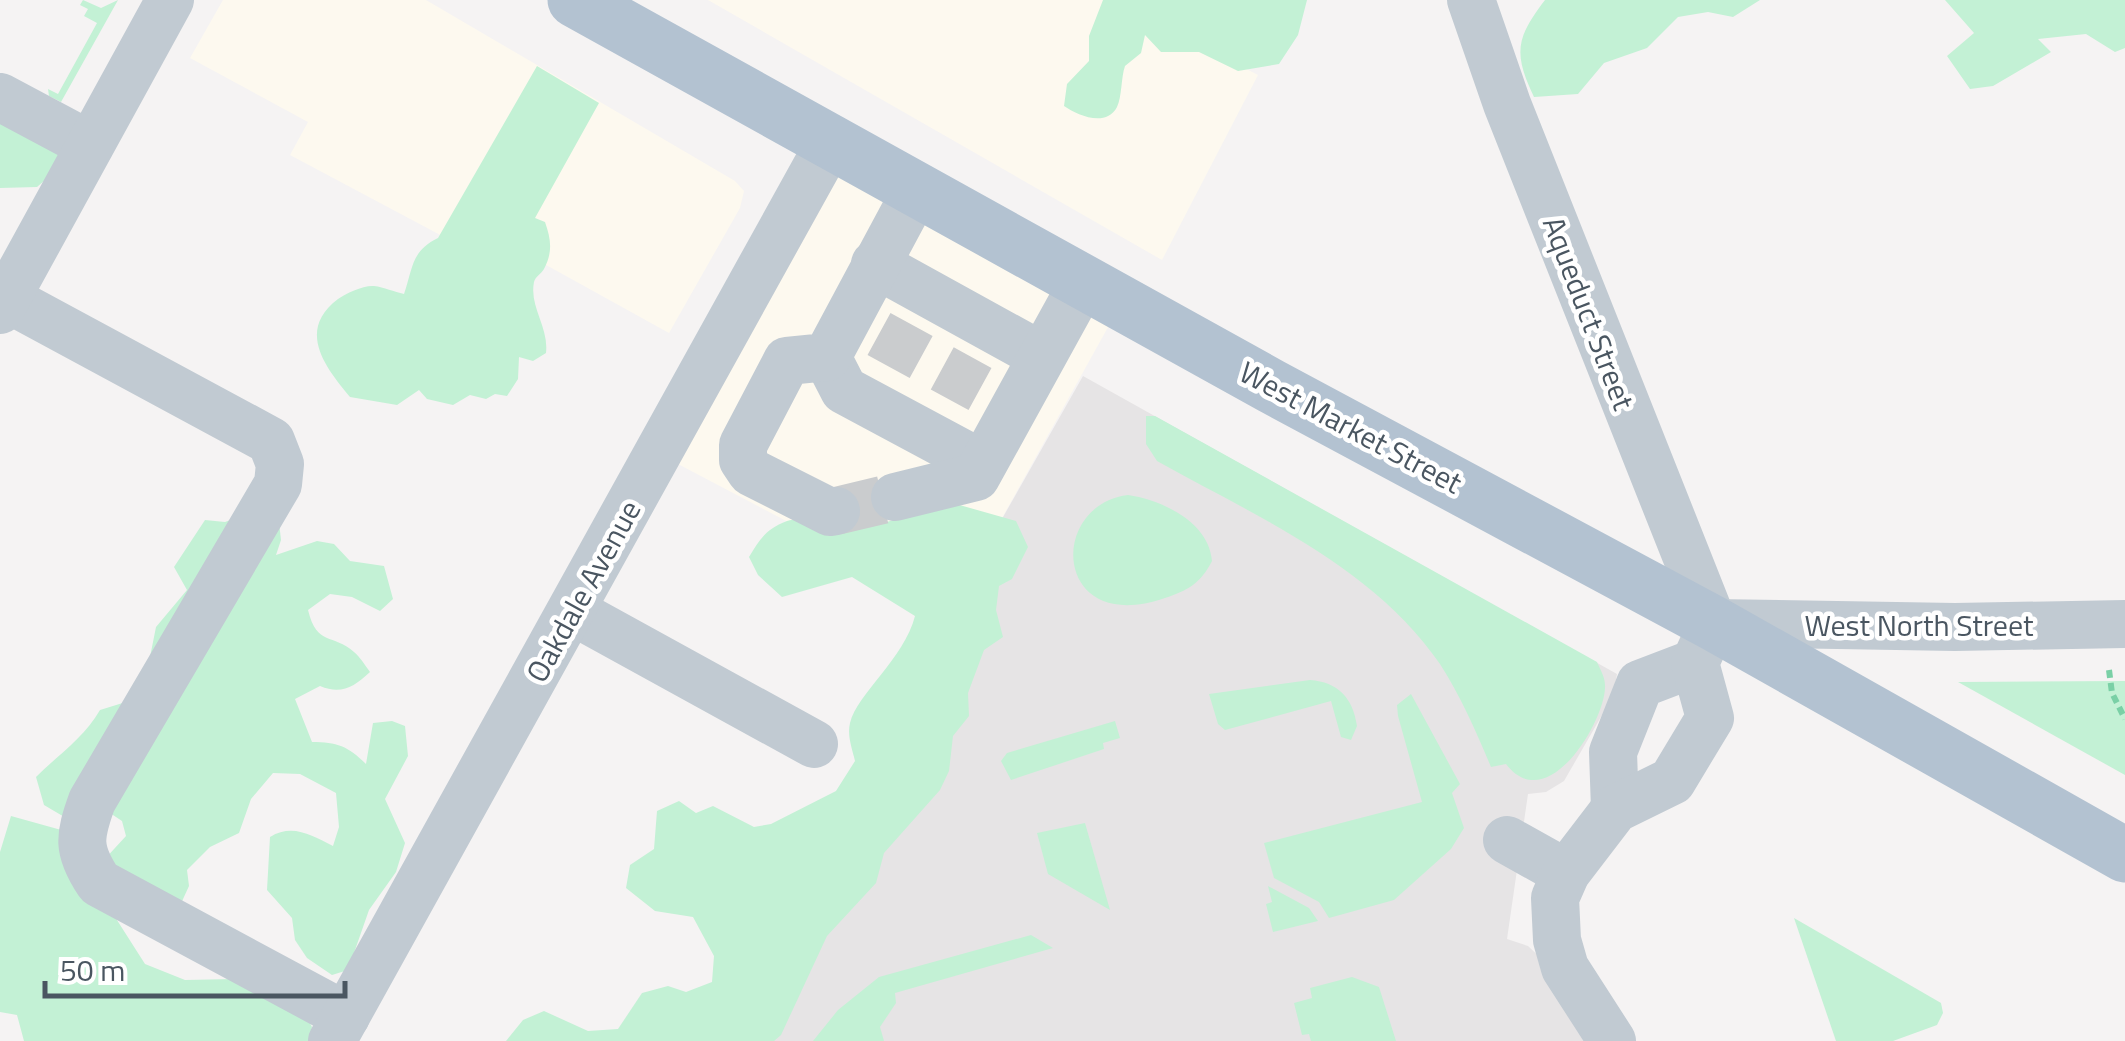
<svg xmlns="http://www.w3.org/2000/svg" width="2125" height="1041" font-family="'Titillium Web',sans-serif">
	<rect width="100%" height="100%" fill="#f5f3f3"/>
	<g fill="#fdf9ef">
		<path d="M 223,0 L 426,0 L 735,181 L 744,191 L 740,208 L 669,333 L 519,250 L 506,270 L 290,155 L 308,122 L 190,58 Z"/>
		<path d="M 708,0 L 1113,0 L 1258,75 L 1162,260 Z"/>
		<path d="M 832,139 L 1122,302 L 952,608 L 659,454 Z"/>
	</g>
	<path fill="#e6e4e5" d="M 1083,376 L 1617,674 L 1613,696 L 1564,781 L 1546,792 L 1528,794 L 1507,939 L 1528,946 L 1546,963 L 1595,1041 L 706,1041 Z"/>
	<g fill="#c3f1d5">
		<path d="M 83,0 L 101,8 L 118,0 L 61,102 L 49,96 L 48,89 L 58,94 L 97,23 L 84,16 L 88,9 L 80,5 Z"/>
		<path d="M 1103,0 L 1307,0 L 1298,35 L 1279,64 L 1238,71 L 1199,52 L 1161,52 L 1145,35 L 1141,53 L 1125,66 C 1121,77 1122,97 1117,107 C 1106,128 1077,115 1064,106 L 1067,84 L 1089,61 L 1089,36 Z"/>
		<path d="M 1545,0 L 1760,0 L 1733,17 L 1708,12 L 1678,17 L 1647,48 L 1604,63 L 1578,94 L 1534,97 C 1513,53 1516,38 1545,0 Z"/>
		<path d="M 1945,0 L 2125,0 L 2125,48 L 2115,52 L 2086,34 L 2038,39 L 2051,52 L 1993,86 L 1970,89 L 1947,56 L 1974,33 Z"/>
		<path d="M 537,66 L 599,103 L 535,218 L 545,222 C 551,239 553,252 544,269 C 541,274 535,277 534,282 C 529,307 549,327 546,353 L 533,361 L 519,357 L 518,379 L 507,396 L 495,394 L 486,399 L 470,395 L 453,405 L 427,399 L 419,390 L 397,405 L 350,397 C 324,366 297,330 338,299 C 346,293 364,285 374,286 C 384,287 394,292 404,294 C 413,268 411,251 438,238 Z"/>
		<path d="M 0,112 L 55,117 L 60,167 L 37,187 L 0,188 Z"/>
		<path d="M 1146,416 L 1155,416 L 1597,662 C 1600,669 1605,677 1605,685 C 1607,718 1548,819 1506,764 L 1491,767 C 1476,731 1461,697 1440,664 C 1373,566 1257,517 1157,461 L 1146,444 Z"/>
		<path d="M 1128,495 C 1162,500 1209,522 1212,561 C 1201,583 1187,591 1165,598 C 1053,637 1047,505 1128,495 Z"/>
		<path d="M 956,504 L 1016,521 L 1028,547 L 1012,579 L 999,586 L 996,610 L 1003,637 L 984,650 L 968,693 L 969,716 L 953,736 L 949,771 L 940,790 L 884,853 L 876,883 L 827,936 L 781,1035 L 774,1041 L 506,1041 L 523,1020 L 544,1011 L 588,1031 L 618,1029 L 642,993 L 668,986 L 686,992 L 712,982 L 714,956 L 693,917 L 655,911 L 626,888 L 630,865 L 654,849 L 657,811 L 679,801 L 696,813 L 713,806 L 754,827 L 771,824 L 836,791 L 855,761 C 852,748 847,736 850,723 C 857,694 904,659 915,616 L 852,577 L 782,597 L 758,575 L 749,557 C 760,539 766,529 787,521 C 806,514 829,529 849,529 C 886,527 919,508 956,504 Z"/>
		<path d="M 252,512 L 279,522 L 281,540 L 276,555 L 317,541 L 334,544 L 350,561 L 384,566 L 393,599 L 380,611 L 352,597 L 330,594 L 308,610 C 317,647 333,633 354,652 C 360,657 365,665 370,672 C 354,687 341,695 320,686 L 295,699 L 312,742 C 337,742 348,746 366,764 L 373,723 L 392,721 L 405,726 L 408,756 L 385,799 L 405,843 L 396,872 L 369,910 L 348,970 L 332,975 L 307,958 L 295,940 L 292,918 L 267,890 L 270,837 C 293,823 312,836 333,846 L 339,827 L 336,793 L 300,774 L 273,773 L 251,799 L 239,833 L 210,847 L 187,870 L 189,886 L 178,910 L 103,861 L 126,836 L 122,821 L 107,811 L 66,818 L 44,805 L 36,777 C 59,754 84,738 100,710 L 142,697 L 156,627 L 187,590 L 174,567 L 205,520 L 225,522 Z"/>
		<path d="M 1310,680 C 1338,682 1353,698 1357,726 L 1351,740 L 1341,737 L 1331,701 L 1225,730 L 1218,724 L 1209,694 Z"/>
		<path d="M 2125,681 L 2125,775 L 1958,682 Z"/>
		<path d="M 1411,694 L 1460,784 L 1452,793 L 1464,828 L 1451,849 L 1394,900 L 1329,918 L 1319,902 L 1274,878 L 1264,843 L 1422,802 L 1398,716 L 1397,705 Z"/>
		<path d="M 1115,721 L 1120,738 L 1103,743 L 1104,749 L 1011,780 L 1001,761 L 1007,753 Z"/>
		<path d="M 11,816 L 72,833 L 108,906 L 145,964 L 185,980 L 234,979 L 296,998 L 312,1027 L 309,1041 L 24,1041 L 17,1015 L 0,1012 L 0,852 Z"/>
		<path d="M 1085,823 L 1110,910 L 1048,874 L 1037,833 Z"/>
		<path d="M 1268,886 L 1309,908 L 1318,921 L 1273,932 L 1266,904 L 1272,902 Z"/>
		<path d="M 1794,918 L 1941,1003 L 1943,1013 L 1937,1025 L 1893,1041 L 1836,1041 Z"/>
		<path d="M 1031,935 L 1053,948 L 895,993 L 896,1003 L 880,1027 L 884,1041 L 813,1041 L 838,1010 L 879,977 Z"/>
		<path d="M 1352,977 L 1379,987 L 1396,1041 L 1311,1041 L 1309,1034 L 1302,1035 L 1294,1003 L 1312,998 L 1310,988 Z"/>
	</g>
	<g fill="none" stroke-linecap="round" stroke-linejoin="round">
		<g stroke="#caccce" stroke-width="48" stroke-dasharray="48 24" stroke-linecap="butt">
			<path d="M 879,334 L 980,389"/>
			<path d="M 836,511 L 895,497"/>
		</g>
		<path stroke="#7ad0a6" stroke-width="6" stroke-dasharray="8 5" stroke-linecap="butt" d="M 2109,670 L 2112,693 L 2125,719"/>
		<g stroke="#c1cad2" stroke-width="48">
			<path d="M 1471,0 L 1507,104 L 1713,623"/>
			<path d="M 0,97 L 90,145"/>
			<path d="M 875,264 L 1042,356"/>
			<path d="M 6,298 L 271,441 L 280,464 L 278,484 L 92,801 C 79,837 77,850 99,883 L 346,1016"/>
			<path d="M 0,310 L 170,0"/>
			<path d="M 827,357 L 844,390 L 982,464"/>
			<path d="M 895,497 L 976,477 L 1084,281"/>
			<path d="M 836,511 L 830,512 L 751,472 L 743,460 L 743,445 L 787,361 L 827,357 L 917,189"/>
			<path d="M 572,611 L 814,744"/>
			<path d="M 1713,623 L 1955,627 L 2125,624"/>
			<path d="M 1615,809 L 1613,752 L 1640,684 L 1695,663"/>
			<path d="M 1507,840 L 1566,873"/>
			<path d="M 332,1041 L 832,139"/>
			<path d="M 1612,1041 L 1565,968 L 1557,940 L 1555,898 L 1566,873 L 1615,809 L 1672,781 L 1710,718 L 1695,663 L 1713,623"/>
		</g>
		<path stroke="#b3c2d1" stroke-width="55" d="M 575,0 L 1271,386 L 1713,623 L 2125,855"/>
	</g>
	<g text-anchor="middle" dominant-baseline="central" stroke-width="9" stroke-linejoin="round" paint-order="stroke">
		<g font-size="30" fill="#4a5661" stroke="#fff">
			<text transform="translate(1589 313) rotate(69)">Aqueduct Street</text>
			<text transform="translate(1351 427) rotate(28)">West Market Street</text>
			<text transform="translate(583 591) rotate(-61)">Oakdale Avenue</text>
			<text x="1919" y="625">West North Street</text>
		</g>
	</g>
	<path d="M45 981v15h300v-15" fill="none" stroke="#4a5661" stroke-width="5"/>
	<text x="60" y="981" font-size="30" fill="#4a5661" stroke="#ffffff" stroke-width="8" paint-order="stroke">50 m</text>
</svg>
